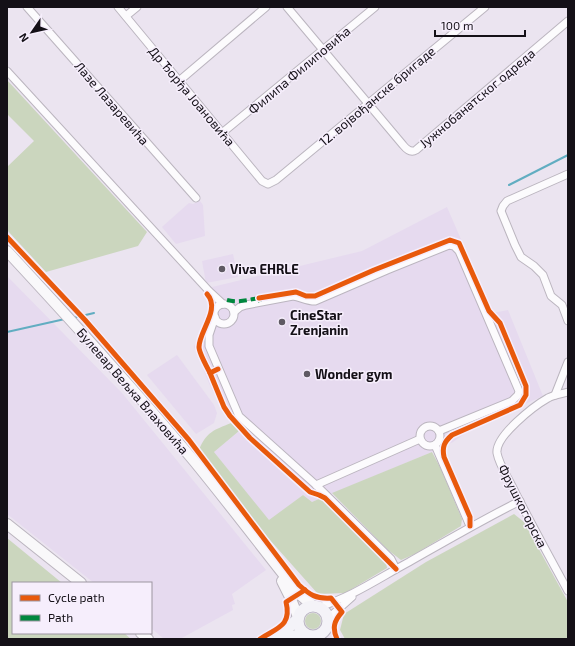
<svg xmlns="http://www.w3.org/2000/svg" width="575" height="646" font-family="'Exo 2',sans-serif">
	<rect width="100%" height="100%" fill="#ebe4f0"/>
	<g fill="#e6daef">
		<path d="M 200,201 L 203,205 L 205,236 L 176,244 L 162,227 L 189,203 L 193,204 Z"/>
		<path d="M 447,207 L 493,313 L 508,310 L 543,396 L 474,427 L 453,442 L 432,452 L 312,502 L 303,495 L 269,521 L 214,452 L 239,431 L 231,423 L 211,388 L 194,347 L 208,309 L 208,301 L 205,294 L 212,287 L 362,251 Z"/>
		<path d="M 233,254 L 238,277 L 206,283 L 202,261 Z"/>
		<path d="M 7,276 L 122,393 L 266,570 L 232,594 L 235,604 L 232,605 L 233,610 L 180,639 L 164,639 L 151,628 L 151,583 L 94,583 L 7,514 Z"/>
		<path d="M 177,355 L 214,405 L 217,413 L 214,423 L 196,434 L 147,375 Z"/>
	</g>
	<g fill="#cbd6be">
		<path d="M 7,80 L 147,232 L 138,246 L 46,272 L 7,230 L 7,167 L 34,141 L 7,114 Z"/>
		<path d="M 231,423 L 239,431 L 214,452 L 269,520 L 303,495 L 312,502 L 321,498 L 386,562 L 387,568 L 345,593 L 318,594 L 269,539 L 199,450 C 206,432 214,430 231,423 Z"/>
		<path d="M 432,452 L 441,469 L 462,519 L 461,526 L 415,554 L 401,560 L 388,550 L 332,493 Z"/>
		<path d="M 514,514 L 524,522 L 568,602 L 568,639 L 345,639 L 340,630 L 344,614 L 426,562 Z"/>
		<path d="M 7,538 L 62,583 L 13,583 L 13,633 L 124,633 L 131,639 L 7,639 Z"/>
		<circle cx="313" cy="621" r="8"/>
	</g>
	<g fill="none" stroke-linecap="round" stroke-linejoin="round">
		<g stroke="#61adc1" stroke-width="2">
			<path d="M 509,185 L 568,155"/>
			<path d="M 73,318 L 94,313"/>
			<path d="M 7,332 L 65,319"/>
		</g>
		<g stroke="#bbb5bf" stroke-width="9">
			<g id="street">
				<path d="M 27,7 L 196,198"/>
				<path d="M 118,7 L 262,181 L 268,184 L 276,180 L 485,7"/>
				<path d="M 287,7 L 403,145 C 407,150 411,153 416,150 L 568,21"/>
				<path d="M 126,16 L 137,7"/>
				<path d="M 7,71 L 209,291 L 223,304"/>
				<path d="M 179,81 L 266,7"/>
				<path d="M 222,133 L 375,7"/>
				<path d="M 568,174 L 507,201 L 503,206 L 501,211 L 515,245 L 521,257 L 534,266 L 543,275 L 551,296 L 562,305 L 568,321"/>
				<circle cx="224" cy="314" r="10"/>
				<path d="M 234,312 L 240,307 L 246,305 L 293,296 C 301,297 306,301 315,301 L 387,270 L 449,245 L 454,246 L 459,251 L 519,391 L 518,395 L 512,401 L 439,431"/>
				<path d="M 215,317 L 209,335 L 209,346 L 239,416 L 316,485 L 391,559 L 396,569"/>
				<path d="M 568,392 C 561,394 554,395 548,398 C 534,406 495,436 497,453 C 499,464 507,476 512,486 C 530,522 549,556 568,591"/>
				<path d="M 555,395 L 568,362"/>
				<circle cx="430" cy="436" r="10"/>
				<path d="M 435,445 L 470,526"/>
				<path d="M 316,485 L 420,439"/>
				<path d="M 319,607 C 352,597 379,578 409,562 C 446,541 482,520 520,501"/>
				<path d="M 328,622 L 333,614 L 352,597"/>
			</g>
		</g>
		<g stroke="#bbb5bf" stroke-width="12">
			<g id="secondary">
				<path d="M 7,251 C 71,320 134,389 194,461 C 230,505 264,550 299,594 L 313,606"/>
				<path d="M 7,524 L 81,583"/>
				<path d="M 282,581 L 291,599 L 298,617"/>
				<path d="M 141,633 L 148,639"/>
			</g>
		</g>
		<g stroke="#bbb7c3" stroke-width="13">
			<g id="primary">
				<circle cx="313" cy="621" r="15"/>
				<path d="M 275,639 L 298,619"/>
				<path d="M 283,639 L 293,636 L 306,635"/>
			</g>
		</g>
		<use href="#street" stroke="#fcfbfd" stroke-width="7"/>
		<use href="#secondary" stroke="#f9f8fa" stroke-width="10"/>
		<use href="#primary" stroke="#f4f3f8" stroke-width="11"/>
		<path stroke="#00873e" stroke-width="4" stroke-dasharray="8 4" stroke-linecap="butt" d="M 227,300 C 238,303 248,300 259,298 L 260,302"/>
		<g stroke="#f6eefc" stroke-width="8">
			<g id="cycleway">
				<path d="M 7,237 L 85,320 L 189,440 L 299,585 C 310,595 316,599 331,598 L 342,612 C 334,621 332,628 337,639"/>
				<path d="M 207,294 C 221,309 199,331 199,347 C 199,353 207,367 210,373 L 218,369"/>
				<path d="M 259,298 L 296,292 L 306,296 L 315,296 L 374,270 L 450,240 L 459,243 L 489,311 L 500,323 L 526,386 L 526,395 L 520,405 L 452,435 C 444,442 442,447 444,457 L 470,517 L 470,526"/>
				<path d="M 210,373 L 224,407 L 230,416 L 250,438 L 310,492 L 319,495 L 325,498 L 396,569"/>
				<path d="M 260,639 C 277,628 292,626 286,602 L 305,590"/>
			</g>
		</g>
		<use href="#cycleway" stroke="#e8590c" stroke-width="5"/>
	</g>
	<g fill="#5f5a63" stroke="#f6eefc" stroke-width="1.5">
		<circle cx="222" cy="269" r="4"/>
		<circle cx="282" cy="322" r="4"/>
		<circle cx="307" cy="374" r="4"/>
	</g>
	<g text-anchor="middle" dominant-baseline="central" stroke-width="3" stroke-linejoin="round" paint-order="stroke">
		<g font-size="13" fill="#141017" stroke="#f6eefc">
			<text transform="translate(299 70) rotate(-40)">Филипа Филиповића</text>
			<text transform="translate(192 96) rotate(50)">Др Ђорђа Јоановића</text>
			<text transform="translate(377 96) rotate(-40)">12. војвођанске бригаде</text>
			<text transform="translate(477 98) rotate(-40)">Јужнобанатског одреда</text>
			<text transform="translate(112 103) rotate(49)">Лазе Лазаревића</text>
			<text transform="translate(133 391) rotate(49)">Булевар Вељка Влаховића</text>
			<text transform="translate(523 506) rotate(63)">Фрушкогорска</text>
		</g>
		<g font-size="13" font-weight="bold" fill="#141017" stroke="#f6eefc" text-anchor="start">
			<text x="230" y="269">Viva EHRLE</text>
			<text x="290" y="315">CineStar<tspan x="290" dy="15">Zrenjanin</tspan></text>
			<text x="315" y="374">Wonder gym</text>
		</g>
	</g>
	<rect width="575" height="646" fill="none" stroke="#141017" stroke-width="16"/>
	<rect x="12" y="582" width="140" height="52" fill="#f6eefc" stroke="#9c95a0"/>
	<rect x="20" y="595" width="20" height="6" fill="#e8590c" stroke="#9c95a0"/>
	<text x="48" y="602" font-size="12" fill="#141017">Cycle path</text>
	<rect x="20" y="615" width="20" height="6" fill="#00873e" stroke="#9c95a0"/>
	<text x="48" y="622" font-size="12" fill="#141017">Path</text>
	<g transform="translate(32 32) rotate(236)" stroke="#f6eefc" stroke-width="3" paint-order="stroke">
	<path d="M0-3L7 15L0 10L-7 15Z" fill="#141017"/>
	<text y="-6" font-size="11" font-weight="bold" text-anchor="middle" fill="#141017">N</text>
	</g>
	<path d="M435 30v6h90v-6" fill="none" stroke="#141017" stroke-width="2"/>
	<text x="441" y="30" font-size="12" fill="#141017" stroke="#f6eefc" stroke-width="3" paint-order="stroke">100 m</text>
</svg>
